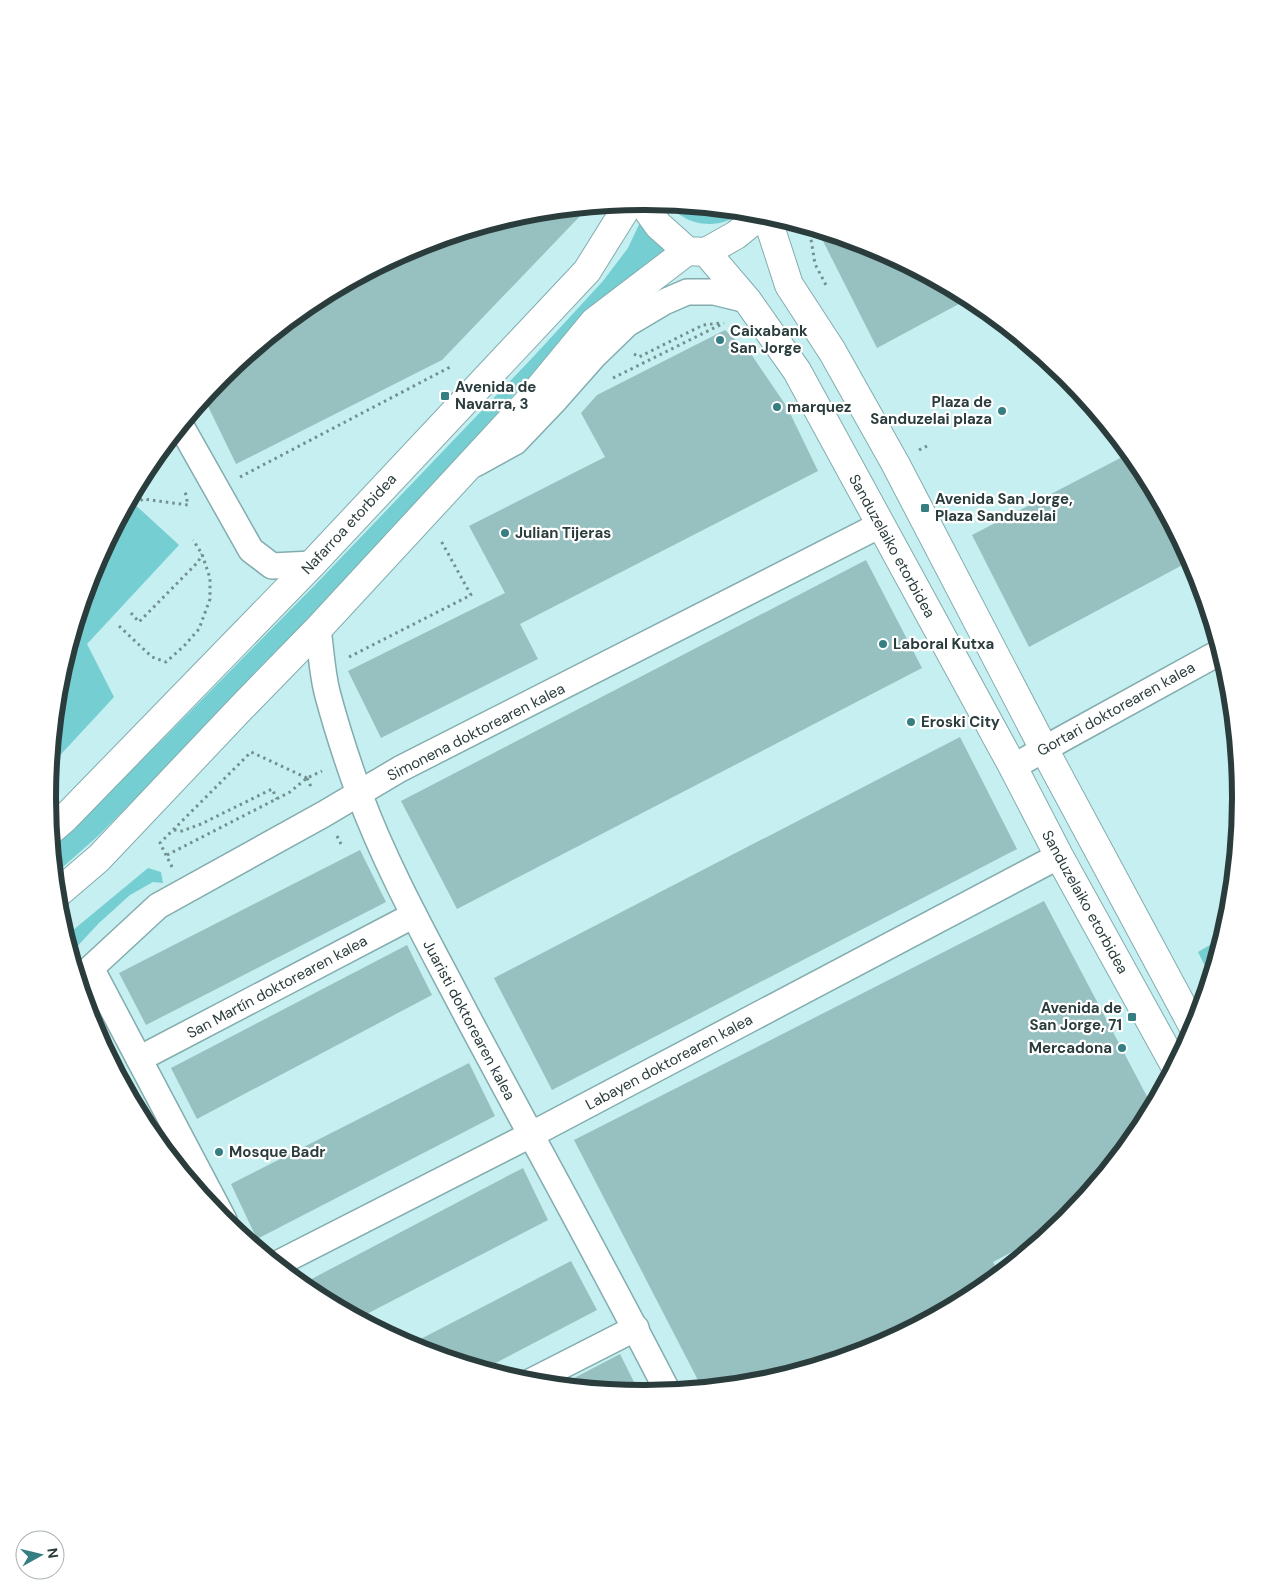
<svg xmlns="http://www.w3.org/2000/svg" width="1288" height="1595" font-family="'DM Sans',sans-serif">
	<rect width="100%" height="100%" fill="#c5eff0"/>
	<g fill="#75ced2">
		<path d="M 669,203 L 743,211 C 726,227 699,228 680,215 C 675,212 672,207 669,203 Z"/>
		<path d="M 642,218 L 676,254 L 576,326 L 507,402 L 361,570 L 202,732 L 98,836 L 55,874 L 52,845 L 166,736 L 315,585 L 534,356 L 603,281 L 628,248 Z"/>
		<path d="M 130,500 L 179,545 L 87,644 L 114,697 L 51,765 L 59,681 L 93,569 Z"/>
		<path d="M 148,868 L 161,872 L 163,883 L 153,882 L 130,895 L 99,923 L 71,953 L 66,936 Z"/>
		<path d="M 1222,938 L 1210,976 L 1198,952 Z"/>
	</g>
	<g fill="#97c0c1">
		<path d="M 579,207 L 582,214 L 442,360 L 236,464 L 204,398 L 222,376 L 313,301 L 416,246 L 528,212 Z"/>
		<path d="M 829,233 L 873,247 L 970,298 L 877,348 L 821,237 Z"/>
		<path d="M 725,330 L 751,354 L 787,407 L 818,471 L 520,624 L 538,659 L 381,738 L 348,671 L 505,593 L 469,526 L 605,457 L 581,413 L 597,395 Z"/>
		<path d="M 1130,453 L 1140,466 L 1190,561 L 1029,647 L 972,535 Z"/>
		<path d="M 866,560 L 922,668 L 457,909 L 401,801 Z"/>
		<path d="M 960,737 L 1017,849 L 552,1090 L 494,978 Z"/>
		<path d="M 360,850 L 386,902 L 146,1025 L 119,973 Z"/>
		<path d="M 1044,901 L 1152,1106 L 1140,1129 L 1066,1219 L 1053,1230 L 993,1262 L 999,1274 L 975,1294 L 872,1349 L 760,1383 L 702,1388 L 574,1140 Z"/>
		<path d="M 407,945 L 432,995 L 197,1119 L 171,1068 Z"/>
		<path d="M 469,1063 L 495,1116 L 257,1239 L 231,1184 Z"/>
		<path d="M 523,1168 L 548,1220 L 359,1318 L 312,1293 L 302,1284 Z"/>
		<path d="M 571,1261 L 597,1310 L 484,1369 L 415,1348 L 409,1345 Z"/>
		<path d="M 620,1354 L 640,1394 L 559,1386 Z"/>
	</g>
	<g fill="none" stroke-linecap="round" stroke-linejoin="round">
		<g stroke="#84acae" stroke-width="28">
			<g id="minor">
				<path d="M 181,426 L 251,550 L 272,566 L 312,564"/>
				<path d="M 475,464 L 515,442 L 556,399 L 594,356 L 627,324 L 664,302 L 687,292 L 714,292 L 747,300"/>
				<path d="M 318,629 C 321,650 322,672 327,692 C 336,726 347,760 359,793 C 387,869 429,943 466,1014 C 533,1140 603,1265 668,1392"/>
				<path d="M 1013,767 L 1062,739 L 1220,652"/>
				<path d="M 139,1059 L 414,915"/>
				<path d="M 224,1220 L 91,968 L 158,906 L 324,814 L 400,769 L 880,525"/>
				<path d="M 277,1264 L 540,1130 L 1059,856"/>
				<path d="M 528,1383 L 636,1328"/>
			</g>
		</g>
		<g stroke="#84acae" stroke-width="30">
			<g id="secondary">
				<path d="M 641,201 L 658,225 L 687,251 L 706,252 L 736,235 L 763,213"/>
				<path d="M 766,214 L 789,285 L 832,351 L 895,463 L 1044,749 L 1194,1028"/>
				<path d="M 706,252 L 747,300 L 797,371 L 1013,767 L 1059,856 L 1174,1064"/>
				<path d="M 51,830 L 65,818 L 312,564 L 587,271 L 630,202"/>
				<path d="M 57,894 L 99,858 L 241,708 L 318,629 L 527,403 L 594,322 L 687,251"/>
			</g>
		</g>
		<g stroke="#738f90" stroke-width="3" stroke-dasharray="2.5 4" stroke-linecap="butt">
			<path d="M 809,227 L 815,264 L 827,287"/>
			<path d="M 634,354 L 639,357 L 703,325 L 720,323"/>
			<path d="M 613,378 L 724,323"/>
			<path d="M 919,450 L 927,446"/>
			<path d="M 240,477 L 452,366"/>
			<path d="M 124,511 L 143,499 L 188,505 L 185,491"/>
			<path d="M 131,613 L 139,622 L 198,562 L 202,554"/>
			<path d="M 119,626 L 152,657 L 166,662 L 184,646 L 199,629 L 210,599 L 210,578 L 202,554 L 193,540"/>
			<path d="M 349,657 L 471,595 L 440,539"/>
			<path d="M 307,778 L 312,789"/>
			<path d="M 174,830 L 182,831 L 201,824 L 272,789 L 277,799"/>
			<path d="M 337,836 L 341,844"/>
			<path d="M 167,855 L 290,792 L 307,778 L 322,771"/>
			<path d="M 172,867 L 160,843 L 251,752 L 307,778"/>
		</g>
		<use href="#minor" stroke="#fff" stroke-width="25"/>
		<use href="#secondary" stroke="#fff" stroke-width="28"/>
	</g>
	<g fill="#357e81" stroke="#fff" stroke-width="2">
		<circle cx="720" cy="340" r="5"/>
		<rect x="440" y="391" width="10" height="10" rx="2.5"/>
		<circle cx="777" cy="407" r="5"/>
		<circle cx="1002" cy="411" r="5"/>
		<rect x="920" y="503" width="10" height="10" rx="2.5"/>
		<circle cx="505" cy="533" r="5"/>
		<circle cx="883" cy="644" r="5"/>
		<circle cx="911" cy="722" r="5"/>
		<rect x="1127" y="1012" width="10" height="10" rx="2.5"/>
		<circle cx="1122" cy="1048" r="5"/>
		<circle cx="219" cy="1152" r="5"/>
	</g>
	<g text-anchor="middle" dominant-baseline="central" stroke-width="4.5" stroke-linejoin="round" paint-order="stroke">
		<g font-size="15" font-weight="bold" fill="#2b3c3c" stroke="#fff" text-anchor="start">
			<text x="730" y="331">Caixabank<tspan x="730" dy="17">San Jorge</tspan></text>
			<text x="455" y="387">Avenida de<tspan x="455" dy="17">Navarra, 3</tspan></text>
			<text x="992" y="402" text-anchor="end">Plaza de<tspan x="992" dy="17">Sanduzelai plaza</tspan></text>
			<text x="787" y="407">marquez</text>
			<text x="935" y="499">Avenida San Jorge,<tspan x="935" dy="17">Plaza Sanduzelai</tspan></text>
			<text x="515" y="533">Julian Tijeras</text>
			<text x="893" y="644">Laboral Kutxa</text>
			<text x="921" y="722">Eroski City</text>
			<text x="1122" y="1008" text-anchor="end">Avenida de<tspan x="1122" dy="17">San Jorge, 71</tspan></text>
			<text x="1112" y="1048" text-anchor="end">Mercadona</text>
			<text x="229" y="1152">Mosque Badr</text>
		</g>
		<g font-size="15" fill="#2b3c3c" stroke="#fff">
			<text transform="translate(349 524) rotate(-47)">Nafarroa etorbidea</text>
			<text transform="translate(892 546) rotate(61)">Sanduzelaiko etorbidea</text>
			<text transform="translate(1116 709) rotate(-29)">Gortari doktorearen kalea</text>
			<text transform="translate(476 732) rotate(-27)">Simonena doktorearen kalea</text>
			<text transform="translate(1085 902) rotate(61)">Sanduzelaiko etorbidea</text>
			<text transform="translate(277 987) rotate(-28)">San Martín doktorearen kalea</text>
			<text transform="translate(469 1020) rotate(62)">Juaristi doktorearen kalea</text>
			<text transform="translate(669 1062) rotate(-28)">Labayen doktorearen kalea</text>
		</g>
	</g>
	<path d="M0 0H1288V1595H0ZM643 210H645A587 587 0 0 1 1232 797V798A587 587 0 0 1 645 1385H643A587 587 0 0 1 56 798V797A587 587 0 0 1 643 210Z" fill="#fff" fill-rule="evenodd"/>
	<path fill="none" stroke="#2b3c3c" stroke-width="6" d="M643 210H645A587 587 0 0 1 1232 797V798A587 587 0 0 1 645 1385H643A587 587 0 0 1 56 798V797A587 587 0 0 1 643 210Z"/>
	<g transform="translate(40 1555) rotate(82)"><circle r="24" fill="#ffffff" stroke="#aab1b1"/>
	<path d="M0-4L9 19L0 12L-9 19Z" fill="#357e81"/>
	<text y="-8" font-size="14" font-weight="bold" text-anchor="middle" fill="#2b3c3c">N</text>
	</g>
</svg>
